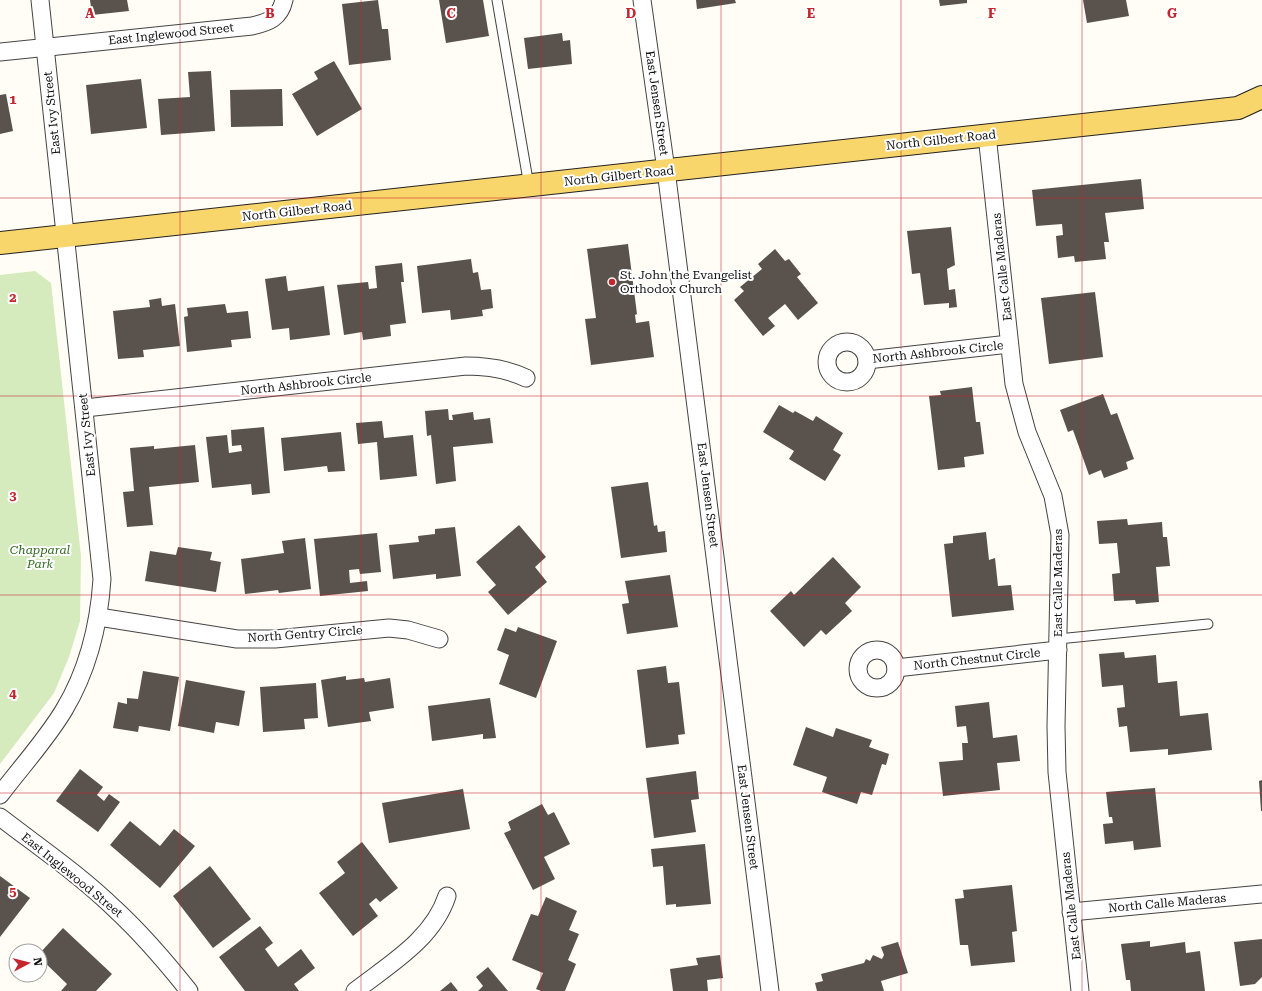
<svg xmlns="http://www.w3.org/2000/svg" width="1262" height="991" font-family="'Roboto Serif',serif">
	<rect width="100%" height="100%" fill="#fffdf5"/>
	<path fill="#d5ebbd" d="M 35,271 L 51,283 L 81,556 L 80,621 L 69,657 L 54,693 L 0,764 L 0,275 Z"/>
	<g fill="#5a524d">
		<path d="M 90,0 L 127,0 L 129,11 L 92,15 Z"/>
		<path d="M 378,0 L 382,29 L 388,29 L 391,60 L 349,65 L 342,4 Z"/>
		<path d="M 439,0 L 483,0 L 489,36 L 446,43 Z"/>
		<path d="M 696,0 L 735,0 L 736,3 L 697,9 Z"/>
		<path d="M 939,0 L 967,0 L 967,3 L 940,6 Z"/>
		<path d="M 1083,0 L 1126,0 L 1129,16 L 1087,23 Z"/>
		<path d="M 562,33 L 563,41 L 570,40 L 572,64 L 528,69 L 524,38 Z"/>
		<path d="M 334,61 L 362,109 L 317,136 L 292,94 L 318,79 L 314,72 Z"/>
		<path d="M 211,71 L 215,131 L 161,135 L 158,99 L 190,97 L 188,72 Z"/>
		<path d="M 141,79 L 147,128 L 91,134 L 86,85 Z"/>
		<path d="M 282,89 L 283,126 L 231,127 L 230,90 Z"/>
		<path d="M 6,94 L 13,131 L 0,134 L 0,95 Z"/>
		<path d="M 1141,179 L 1144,209 L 1105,213 L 1109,242 L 1104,242 L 1106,259 L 1075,262 L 1074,256 L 1058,258 L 1056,236 L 1063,235 L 1062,224 L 1036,226 L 1032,190 Z"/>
		<path d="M 951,227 L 955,265 L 947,269 L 949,290 L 955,289 L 957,307 L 949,308 L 949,303 L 924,305 L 920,273 L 912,274 L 907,231 Z"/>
		<path d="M 628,244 L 637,314 L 635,315 L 636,323 L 649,321 L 654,357 L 591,365 L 585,319 L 596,318 L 587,249 Z"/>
		<path d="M 775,249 L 785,261 L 789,259 L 801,274 L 797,277 L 818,303 L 798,320 L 785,304 L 768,318 L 775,326 L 763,336 L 734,300 L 744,291 L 740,287 L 762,269 L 758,264 Z"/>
		<path d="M 471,259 L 473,273 L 478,272 L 481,290 L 491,289 L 493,308 L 482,310 L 483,316 L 451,320 L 450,310 L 422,313 L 417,266 Z"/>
		<path d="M 402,263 L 404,282 L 401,282 L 406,323 L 390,325 L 391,336 L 363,340 L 362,332 L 344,335 L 337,285 L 368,282 L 369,289 L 377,288 L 375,266 Z"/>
		<path d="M 286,276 L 288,291 L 324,286 L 330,335 L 290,340 L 289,328 L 272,330 L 265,279 Z"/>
		<path d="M 1095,292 L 1103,357 L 1049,364 L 1041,298 Z"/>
		<path d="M 161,298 L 162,306 L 175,304 L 180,346 L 143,350 L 144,357 L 118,359 L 113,311 L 150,307 L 149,300 Z"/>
		<path d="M 225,304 L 227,313 L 248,311 L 251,338 L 231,340 L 232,347 L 187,352 L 184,317 L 188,316 L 187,308 Z"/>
		<path d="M 972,387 L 976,422 L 980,422 L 984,454 L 964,457 L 965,467 L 938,470 L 929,396 L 941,395 L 940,391 Z"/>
		<path d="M 1103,394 L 1111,415 L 1117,413 L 1134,459 L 1126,462 L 1128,469 L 1104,478 L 1101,470 L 1089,475 L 1073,430 L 1068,432 L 1060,410 Z"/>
		<path d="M 779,405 L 793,413 L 795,411 L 813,421 L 816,416 L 843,433 L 833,450 L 841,455 L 825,481 L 789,459 L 794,451 L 763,432 Z"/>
		<path d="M 448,409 L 449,420 L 453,420 L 452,415 L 473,412 L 474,420 L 490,418 L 493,443 L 453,447 L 456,481 L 436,484 L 431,435 L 427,436 L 425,411 Z"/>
		<path d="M 382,421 L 384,438 L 413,435 L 417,476 L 380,480 L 377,442 L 358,444 L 356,423 Z"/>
		<path d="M 264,427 L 270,493 L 252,495 L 251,484 L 212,488 L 206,437 L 227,435 L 229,453 L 242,451 L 241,445 L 232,446 L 231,430 Z"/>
		<path d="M 341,432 L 345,471 L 328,472 L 327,466 L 284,471 L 281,438 Z"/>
		<path d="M 195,445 L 199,482 L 149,487 L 153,525 L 127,527 L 123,492 L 134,491 L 130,448 L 154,446 L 154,449 Z"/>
		<path d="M 648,482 L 654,526 L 657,525 L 658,532 L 665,531 L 667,552 L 621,558 L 611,487 Z"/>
		<path d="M 1127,519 L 1128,525 L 1162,522 L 1163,537 L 1167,537 L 1170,566 L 1156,567 L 1159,602 L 1136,604 L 1135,600 L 1114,601 L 1112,574 L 1120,573 L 1117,543 L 1099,544 L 1097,521 Z"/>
		<path d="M 519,525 L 546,557 L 535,567 L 547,582 L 508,615 L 488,592 L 496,585 L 476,562 Z"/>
		<path d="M 455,527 L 461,576 L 436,579 L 436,574 L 393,579 L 389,545 L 419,542 L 418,536 L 435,534 L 435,529 Z"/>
		<path d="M 986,532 L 989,560 L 995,558 L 998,586 L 1011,585 L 1014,610 L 952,617 L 944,544 L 953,543 L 953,536 Z"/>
		<path d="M 377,533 L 381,572 L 360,574 L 359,569 L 349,570 L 350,583 L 367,581 L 368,591 L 320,596 L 314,539 Z"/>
		<path d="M 305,538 L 311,589 L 279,593 L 278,590 L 245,594 L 241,559 L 284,553 L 282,541 Z"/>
		<path d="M 178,547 L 212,552 L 210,560 L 221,562 L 216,592 L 145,581 L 150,551 L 176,555 Z"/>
		<path d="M 833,557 L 861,587 L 845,603 L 852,611 L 826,635 L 821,630 L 804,647 L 770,611 L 791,591 L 794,595 Z"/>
		<path d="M 670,575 L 678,627 L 627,634 L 622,604 L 629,603 L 625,581 Z"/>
		<path d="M 518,627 L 557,641 L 536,698 L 499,684 L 509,655 L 497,650 L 505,628 L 516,632 Z"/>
		<path d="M 1124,652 L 1125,658 L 1156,655 L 1158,683 L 1177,681 L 1180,716 L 1208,713 L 1212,750 L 1168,755 L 1168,749 L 1130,752 L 1127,726 L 1119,727 L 1117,708 L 1125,707 L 1123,685 L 1102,687 L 1099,654 Z"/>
		<path d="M 666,666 L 668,683 L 679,682 L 685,734 L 678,735 L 679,744 L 646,748 L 637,670 Z"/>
		<path d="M 143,671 L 179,677 L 170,731 L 139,726 L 138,732 L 113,728 L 118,702 L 127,704 L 127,698 L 138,699 Z"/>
		<path d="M 346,676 L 346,680 L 364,678 L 365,682 L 390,678 L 394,708 L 369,712 L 371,721 L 328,727 L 321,680 Z"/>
		<path d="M 186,680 L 245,691 L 239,726 L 216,722 L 214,733 L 178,726 Z"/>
		<path d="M 316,683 L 318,718 L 304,719 L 305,729 L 263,732 L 260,687 Z"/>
		<path d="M 490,698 L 496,738 L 483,739 L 483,734 L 432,741 L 428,706 Z"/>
		<path d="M 989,702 L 993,738 L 1017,735 L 1020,761 L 997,763 L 1000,790 L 943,796 L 939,762 L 963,760 L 962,743 L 968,743 L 966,726 L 957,727 L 955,706 Z"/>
		<path d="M 806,727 L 833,737 L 836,728 L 872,740 L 869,747 L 889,754 L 886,765 L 882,764 L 872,795 L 861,792 L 857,804 L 822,792 L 827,777 L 793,765 Z"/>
		<path d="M 80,769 L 103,787 L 97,795 L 104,801 L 109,794 L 120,802 L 98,832 L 56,801 Z"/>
		<path d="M 696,771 L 699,799 L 691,800 L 696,832 L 654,838 L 646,778 Z"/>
		<path d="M 1262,780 L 1262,811 L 1261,811 L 1259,781 Z"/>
		<path d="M 1155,788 L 1161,847 L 1134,850 L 1133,841 L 1105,844 L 1103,824 L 1113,823 L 1112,817 L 1109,817 L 1106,792 Z"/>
		<path d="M 463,789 L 470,829 L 389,843 L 382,803 Z"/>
		<path d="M 542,804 L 548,815 L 554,812 L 570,844 L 544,857 L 555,879 L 533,890 L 504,833 L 511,830 L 508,822 Z"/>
		<path d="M 130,821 L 160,846 L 174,829 L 195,846 L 160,888 L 110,845 Z"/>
		<path d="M 362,842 L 398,888 L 380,902 L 376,898 L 369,904 L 378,916 L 353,936 L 319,893 L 345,873 L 337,862 Z"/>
		<path d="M 705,844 L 711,904 L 676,907 L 676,904 L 666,905 L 663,866 L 653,867 L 651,849 Z"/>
		<path d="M 210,866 L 251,919 L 213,948 L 173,896 Z"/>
		<path d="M 0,876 L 30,898 L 0,937 Z"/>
		<path d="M 1012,885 L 1017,931 L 1012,932 L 1015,962 L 971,966 L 968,945 L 960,945 L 955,899 L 964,898 L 963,890 Z"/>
		<path d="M 546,897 L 577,911 L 569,930 L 579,934 L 568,960 L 576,964 L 565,991 L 541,991 L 536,989 L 543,973 L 512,960 L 531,914 L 538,916 Z"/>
		<path d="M 260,926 L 273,943 L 265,949 L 278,967 L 301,949 L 315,968 L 294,984 L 299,991 L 245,991 L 219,957 Z"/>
		<path d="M 63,928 L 112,974 L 96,991 L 61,991 L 67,984 L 40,958 L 40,953 Z"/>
		<path d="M 1262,939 L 1262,977 L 1255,984 L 1240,986 L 1234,942 Z"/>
		<path d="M 1150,941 L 1150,947 L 1185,942 L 1186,953 L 1200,951 L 1205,991 L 1131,991 L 1130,980 L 1126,980 L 1121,944 Z"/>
		<path d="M 898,942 L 908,973 L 881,981 L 884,991 L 817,991 L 815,983 L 823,981 L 821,974 L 864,963 L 866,959 L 870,961 L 873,955 L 882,959 L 884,955 L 881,947 Z"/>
		<path d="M 720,955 L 723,978 L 707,980 L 708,991 L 673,991 L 670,969 L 698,965 L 696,958 Z"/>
		<path d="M 488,967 L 508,991 L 478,991 L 483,986 L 476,977 Z"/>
		<path d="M 451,982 L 458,991 L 440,991 Z"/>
	</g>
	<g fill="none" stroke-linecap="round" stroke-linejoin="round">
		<g stroke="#444" stroke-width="11">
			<g id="lane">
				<path d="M 497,0 L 529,186"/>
				<path d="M 1058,639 L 1208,624"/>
			</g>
		</g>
		<g stroke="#444" stroke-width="19">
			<g id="street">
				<path d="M 642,0 L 666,170 L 770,991"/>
				<path d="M 0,52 L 252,26 C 269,22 280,18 284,0"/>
				<path d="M 987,135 L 1014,384 L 1027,432 L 1053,496 L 1060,535 L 1056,726 L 1057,772 L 1080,991"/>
				<circle cx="847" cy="362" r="20"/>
				<path d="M 867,360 L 1009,344"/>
				<path d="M 85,408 L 466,366 C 488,366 507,369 526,378"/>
				<path d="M 99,617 L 237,639 L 275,639 L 389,628 L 408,630 L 439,639"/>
				<circle cx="877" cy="669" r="19"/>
				<path d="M 896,668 L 1058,650"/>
				<path d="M 0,795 C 21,767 46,740 64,710 C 88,670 99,625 102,579 L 40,0"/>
				<path d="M 0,817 C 39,847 80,875 115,909 C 142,934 166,962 189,991"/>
				<path d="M 1071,912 L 1262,894"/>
				<path d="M 355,991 C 390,964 433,939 447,896"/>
			</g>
		</g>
		<g stroke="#222" stroke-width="24">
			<path id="primary" d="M 0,243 L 1238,108 L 1262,97"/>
		</g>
		<use href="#lane" stroke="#fff" stroke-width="9"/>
		<use href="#street" stroke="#fff" stroke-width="17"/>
		<use href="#primary" stroke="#f9d66b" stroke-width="22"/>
	</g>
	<path fill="none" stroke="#c4262e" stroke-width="1" stroke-opacity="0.55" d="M 180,0 L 180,991M 361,0 L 361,991M 541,0 L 541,991M 721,0 L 721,991M 901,0 L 901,991M 1082,0 L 1082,991M 0,198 L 1262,198M 0,396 L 1262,396M 0,595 L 1262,595M 0,793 L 1262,793"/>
	<circle fill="#c4262e" stroke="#fff" stroke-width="1.5" cx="612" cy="282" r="4"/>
	<g text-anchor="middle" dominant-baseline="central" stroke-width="4" stroke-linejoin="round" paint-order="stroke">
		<g font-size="12" fill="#111" stroke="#fff">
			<text transform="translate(171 34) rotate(-6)">East Inglewood Street</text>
			<text transform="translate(657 103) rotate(82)">East Jensen Street</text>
			<text transform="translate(52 113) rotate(-96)">East Ivy Street</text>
			<text transform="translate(941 140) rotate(-6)">North Gilbert Road</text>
			<text transform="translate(619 176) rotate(-6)">North Gilbert Road</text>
			<text transform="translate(297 211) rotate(-6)">North Gilbert Road</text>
			<text transform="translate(1002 267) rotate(-96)">East Calle Maderas</text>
			<text transform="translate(938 352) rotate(-6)">North Ashbrook Circle</text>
			<text transform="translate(306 384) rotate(-6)">North Ashbrook Circle</text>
			<text transform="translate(87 435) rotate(-96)">East Ivy Street</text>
			<text transform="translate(708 495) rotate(83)">East Jensen Street</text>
			<text transform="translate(1058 583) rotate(-90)">East Calle Maderas</text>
			<text transform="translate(305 634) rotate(-4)">North Gentry Circle</text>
			<text transform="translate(977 659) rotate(-6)">North Chestnut Circle</text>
			<text transform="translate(748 817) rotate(83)">East Jensen Street</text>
			<text transform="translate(72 875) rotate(39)">East Inglewood Street</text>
			<text transform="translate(1167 903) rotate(-5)">North Calle Maderas</text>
			<text transform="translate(1071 906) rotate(-96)">East Calle Maderas</text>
		</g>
		<g font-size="12" fill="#111" stroke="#fff" text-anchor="start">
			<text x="620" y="275">St. John the Evangelist<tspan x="620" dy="14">Orthodox Church</tspan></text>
		</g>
		<g font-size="12" font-style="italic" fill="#2f6b1f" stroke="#fff">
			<text x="40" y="550">Chapparal<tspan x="40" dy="14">Park</tspan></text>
		</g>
	</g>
	<g font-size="13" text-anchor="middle" font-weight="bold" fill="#c4262e" stroke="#fff" stroke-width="4" stroke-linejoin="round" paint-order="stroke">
		<text x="90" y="18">A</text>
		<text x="270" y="18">B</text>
		<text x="451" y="18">C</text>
		<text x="631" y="18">D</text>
		<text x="811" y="18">E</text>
		<text x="992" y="18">F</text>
		<text x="1172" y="18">G</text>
		<text x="13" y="104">1</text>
		<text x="13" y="302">2</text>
		<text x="13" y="500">3</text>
		<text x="13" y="698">4</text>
		<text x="13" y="896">5</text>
	</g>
	<g transform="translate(28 963) rotate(83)"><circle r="19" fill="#ffffff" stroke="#a0a0a0"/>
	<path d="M0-3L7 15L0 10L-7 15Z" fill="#c4262e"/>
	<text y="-6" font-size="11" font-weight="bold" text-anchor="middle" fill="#111111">N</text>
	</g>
</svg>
